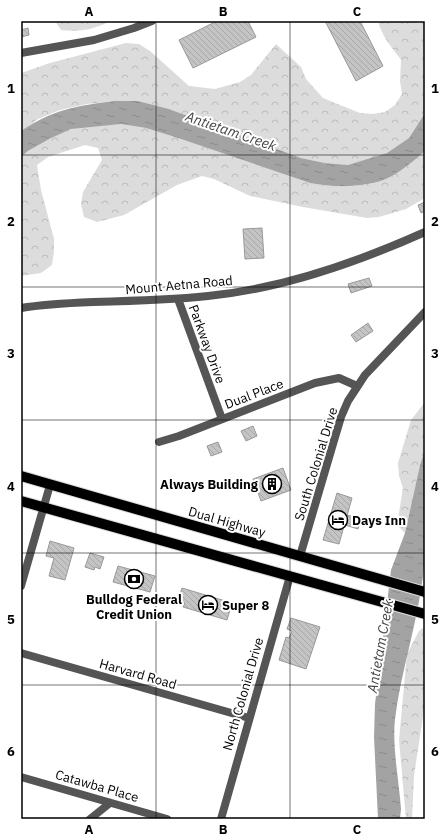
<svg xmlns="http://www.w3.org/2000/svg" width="446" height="840" font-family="'IBM Plex Sans',sans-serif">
	<defs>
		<pattern id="forest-crowns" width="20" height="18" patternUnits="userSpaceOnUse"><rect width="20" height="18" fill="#dcdcdc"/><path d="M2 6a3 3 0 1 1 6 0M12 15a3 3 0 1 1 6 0" fill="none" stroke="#bbb"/></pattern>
		<pattern id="water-ripples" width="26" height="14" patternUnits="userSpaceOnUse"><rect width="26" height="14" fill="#a3a3a3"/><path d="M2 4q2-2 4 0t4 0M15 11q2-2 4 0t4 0" fill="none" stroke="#8b8b8b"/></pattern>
		<pattern id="building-back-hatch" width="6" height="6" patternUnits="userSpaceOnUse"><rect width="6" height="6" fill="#c4c4c4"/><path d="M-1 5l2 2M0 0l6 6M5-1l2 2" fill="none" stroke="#a7a7a7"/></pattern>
	</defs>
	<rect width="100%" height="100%" fill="#fff"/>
	<g fill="url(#forest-crowns)">
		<path d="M 55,21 L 110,21 C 94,30 78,32 61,30 Z"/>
		<path d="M 378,21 L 415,21 L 418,23 L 425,23 L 425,113 L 409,138 L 387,153 L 367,160 L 348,165 L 325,163 L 301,158 L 169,109 L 138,101 L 114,101 L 87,104 L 60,110 L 38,119 L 21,131 L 21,73 L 50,63 L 126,43 L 139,44 L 150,51 L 189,86 L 215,89 L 240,82 L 251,75 L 276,44 L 301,67 L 306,79 L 323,98 L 335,103 L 360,113 L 373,114 L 385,112 L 395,105 L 402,94 L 400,81 L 401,60 C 392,47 382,37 378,21 Z"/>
		<path d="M 121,124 L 146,128 L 178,138 L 310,183 C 334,188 371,188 392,176 C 404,169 415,160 425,151 L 425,198 L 406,209 L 379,217 L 367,218 L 303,207 L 250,196 L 214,179 L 202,176 L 177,185 L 124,215 L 97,222 L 84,217 L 81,204 L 83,192 L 102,160 L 98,148 L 85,145 L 48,157 L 37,165 L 41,190 L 54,239 L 54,252 L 52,265 L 41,273 L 21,276 L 21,157 C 35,145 53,135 71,129 C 86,125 105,125 121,124 Z"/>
		<path d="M 425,402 L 425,449 L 420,465 L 405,533 L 397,525 L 403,488 L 399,476 L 398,463 L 411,420 Z"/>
		<path d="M 422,628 L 425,630 L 425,703 L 414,776 L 412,819 L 406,819 L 399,740 L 407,654 L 419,631 Z"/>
	</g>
	<g fill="url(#water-ripples)">
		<path d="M 114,101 L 138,101 L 169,109 L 301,158 L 325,163 L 348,165 L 387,153 L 409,138 L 425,113 L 425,151 C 415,160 404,169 392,176 C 371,188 334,188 310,183 L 178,138 L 146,128 L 121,124 L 71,129 L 49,139 L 28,151 L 21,157 L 21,131 C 54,109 76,106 114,101 Z"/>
		<path d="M 425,449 C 425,491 427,534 423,576 C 417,625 401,671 395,719 C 392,746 399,781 401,809 L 400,819 L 378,819 L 374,737 L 375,704 L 391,570 L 405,533 L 420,465 Z"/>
	</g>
	<g fill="url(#building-back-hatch)" stroke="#999">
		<path d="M 217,21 L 248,21 L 256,37 L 193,68 L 179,40 Z"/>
		<path d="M 325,21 L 360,21 L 383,66 L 356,81 Z"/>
		<path d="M 28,28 L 29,35 L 21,37 L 21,30 Z"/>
		<path d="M 425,202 L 425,211 L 421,213 L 418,205 Z"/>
		<path d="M 262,228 L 264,258 L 245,259 L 243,229 Z"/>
		<path d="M 369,278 L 372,286 L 351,293 L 348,284 Z"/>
		<path d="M 368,323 L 373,331 L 356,342 L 351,335 Z"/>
		<path d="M 253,426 L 257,436 L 246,441 L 241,431 Z"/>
		<path d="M 218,442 L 222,452 L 211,456 L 207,446 Z"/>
		<path d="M 283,468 L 291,490 L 261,501 L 253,479 Z"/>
		<path d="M 337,493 L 352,498 L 339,544 L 323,540 Z"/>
		<path d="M 347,515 L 361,519 L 358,529 L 345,525 Z"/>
		<path d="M 50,541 L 74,548 L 65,580 L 49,576 L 54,558 L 46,556 Z"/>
		<path d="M 90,553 L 104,557 L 100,569 L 95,567 L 94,570 L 85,567 Z"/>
		<path d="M 118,566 L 155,576 L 150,592 L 113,582 Z"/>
		<path d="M 182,588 L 232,603 L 227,620 L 183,607 L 185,603 L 178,601 Z"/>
		<path d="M 291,618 L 320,627 L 306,669 L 279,660 L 286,637 L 289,638 L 292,631 L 287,629 Z"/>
	</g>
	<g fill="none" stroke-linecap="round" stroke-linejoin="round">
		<g stroke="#dbdbdb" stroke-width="12">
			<g id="primary">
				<path d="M 21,476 L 425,592"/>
				<path d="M 21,501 L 425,614"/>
			</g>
		</g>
		<g stroke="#555" stroke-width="8">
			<path d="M 21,53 L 94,40 L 134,28 L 152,21"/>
			<path d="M 178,299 L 222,419"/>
			<path d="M 159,442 L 179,436 L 315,383 L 339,378 L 357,386"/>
			<path d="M 300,556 L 335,437 L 341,417 L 348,401 L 365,375 L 425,312"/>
			<path d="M 21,586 L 50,485"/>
			<path d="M 21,653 L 249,718"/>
			<path d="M 21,777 L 167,819"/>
			<path d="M 90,819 L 110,803"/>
			<path d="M 221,819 L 290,576"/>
		</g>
		<path stroke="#555" stroke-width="8" d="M 21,308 C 45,304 69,303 93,302 C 132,301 170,300 208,296 C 281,289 358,262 425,232"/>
		<use href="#primary" stroke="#000" stroke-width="10"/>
	</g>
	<path fill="none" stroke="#000" stroke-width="1" stroke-opacity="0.55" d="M 156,21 L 156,819M 290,21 L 290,819M 21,155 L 425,155M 21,287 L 425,287M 21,420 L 425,420M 21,553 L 425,553M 21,685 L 425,685"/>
	<defs>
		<g id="building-ring" transform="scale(1)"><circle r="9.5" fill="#fff" stroke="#000" stroke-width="1.5"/><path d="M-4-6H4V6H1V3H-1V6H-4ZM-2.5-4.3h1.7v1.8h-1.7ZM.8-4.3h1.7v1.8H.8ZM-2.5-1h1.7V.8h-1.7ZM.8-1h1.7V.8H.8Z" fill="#000"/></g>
		<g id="hotel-ring" transform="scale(1)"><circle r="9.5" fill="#fff" stroke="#000" stroke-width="1.5"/><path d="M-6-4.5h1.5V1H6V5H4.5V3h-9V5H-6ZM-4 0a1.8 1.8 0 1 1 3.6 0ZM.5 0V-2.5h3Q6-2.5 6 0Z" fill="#000"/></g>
		<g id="bank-ring" transform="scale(1)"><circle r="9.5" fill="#fff" stroke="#000" stroke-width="1.5"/><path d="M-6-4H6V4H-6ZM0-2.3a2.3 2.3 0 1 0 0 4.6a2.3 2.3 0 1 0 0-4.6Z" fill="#000"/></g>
	</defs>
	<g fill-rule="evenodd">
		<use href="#building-ring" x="272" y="484"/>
		<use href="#hotel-ring" x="338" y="520"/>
		<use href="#bank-ring" x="134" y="579"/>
		<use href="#hotel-ring" x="208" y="605"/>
	</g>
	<g text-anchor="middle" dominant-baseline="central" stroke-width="4" stroke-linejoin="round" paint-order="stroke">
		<g font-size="13" fill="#000" stroke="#fff">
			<text transform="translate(179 285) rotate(-5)">Mount Aetna Road</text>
			<text transform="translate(207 344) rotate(70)">Parkway Drive</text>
			<text transform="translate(254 394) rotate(-21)">Dual Place</text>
			<text transform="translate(316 464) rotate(-73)">South Colonial Drive</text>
			<text transform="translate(227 522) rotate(16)">Dual Highway</text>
			<text transform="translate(138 674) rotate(16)">Harvard Road</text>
			<text transform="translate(243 694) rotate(-74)">North Colonial Drive</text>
			<text transform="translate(97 786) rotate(16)">Catawba Place</text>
		</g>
		<g font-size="13" font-weight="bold" fill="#000" stroke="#fff" text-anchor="start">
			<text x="258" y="484" text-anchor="end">Always Building</text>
			<text x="352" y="520">Days Inn</text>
			<text x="134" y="599" text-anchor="middle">Bulldog Federal<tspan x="134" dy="15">Credit Union</tspan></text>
			<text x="222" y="605">Super 8</text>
		</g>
		<g font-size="14" font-style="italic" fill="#444" stroke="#fff">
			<text transform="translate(231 131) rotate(19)">Antietam Creek</text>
			<text transform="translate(380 646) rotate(-80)">Antietam Creek</text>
		</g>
	</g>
	<rect width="446" height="840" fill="none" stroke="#ffffff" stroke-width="44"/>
	<rect x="22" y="22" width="402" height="796" fill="none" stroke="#000" stroke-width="1.5"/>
	<g font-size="13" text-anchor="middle" font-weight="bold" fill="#000">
		<text x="89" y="16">A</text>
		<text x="223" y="16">B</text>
		<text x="357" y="16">C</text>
		<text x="11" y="93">1</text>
		<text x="435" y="93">1</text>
		<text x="11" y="226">2</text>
		<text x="435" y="226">2</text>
		<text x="11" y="358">3</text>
		<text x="435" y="358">3</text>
		<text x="11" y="491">4</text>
		<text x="435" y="491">4</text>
		<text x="11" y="624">5</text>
		<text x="435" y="624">5</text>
		<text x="11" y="756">6</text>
		<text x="435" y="756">6</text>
		<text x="89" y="834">A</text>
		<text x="223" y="834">B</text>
		<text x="357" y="834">C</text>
	</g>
</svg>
